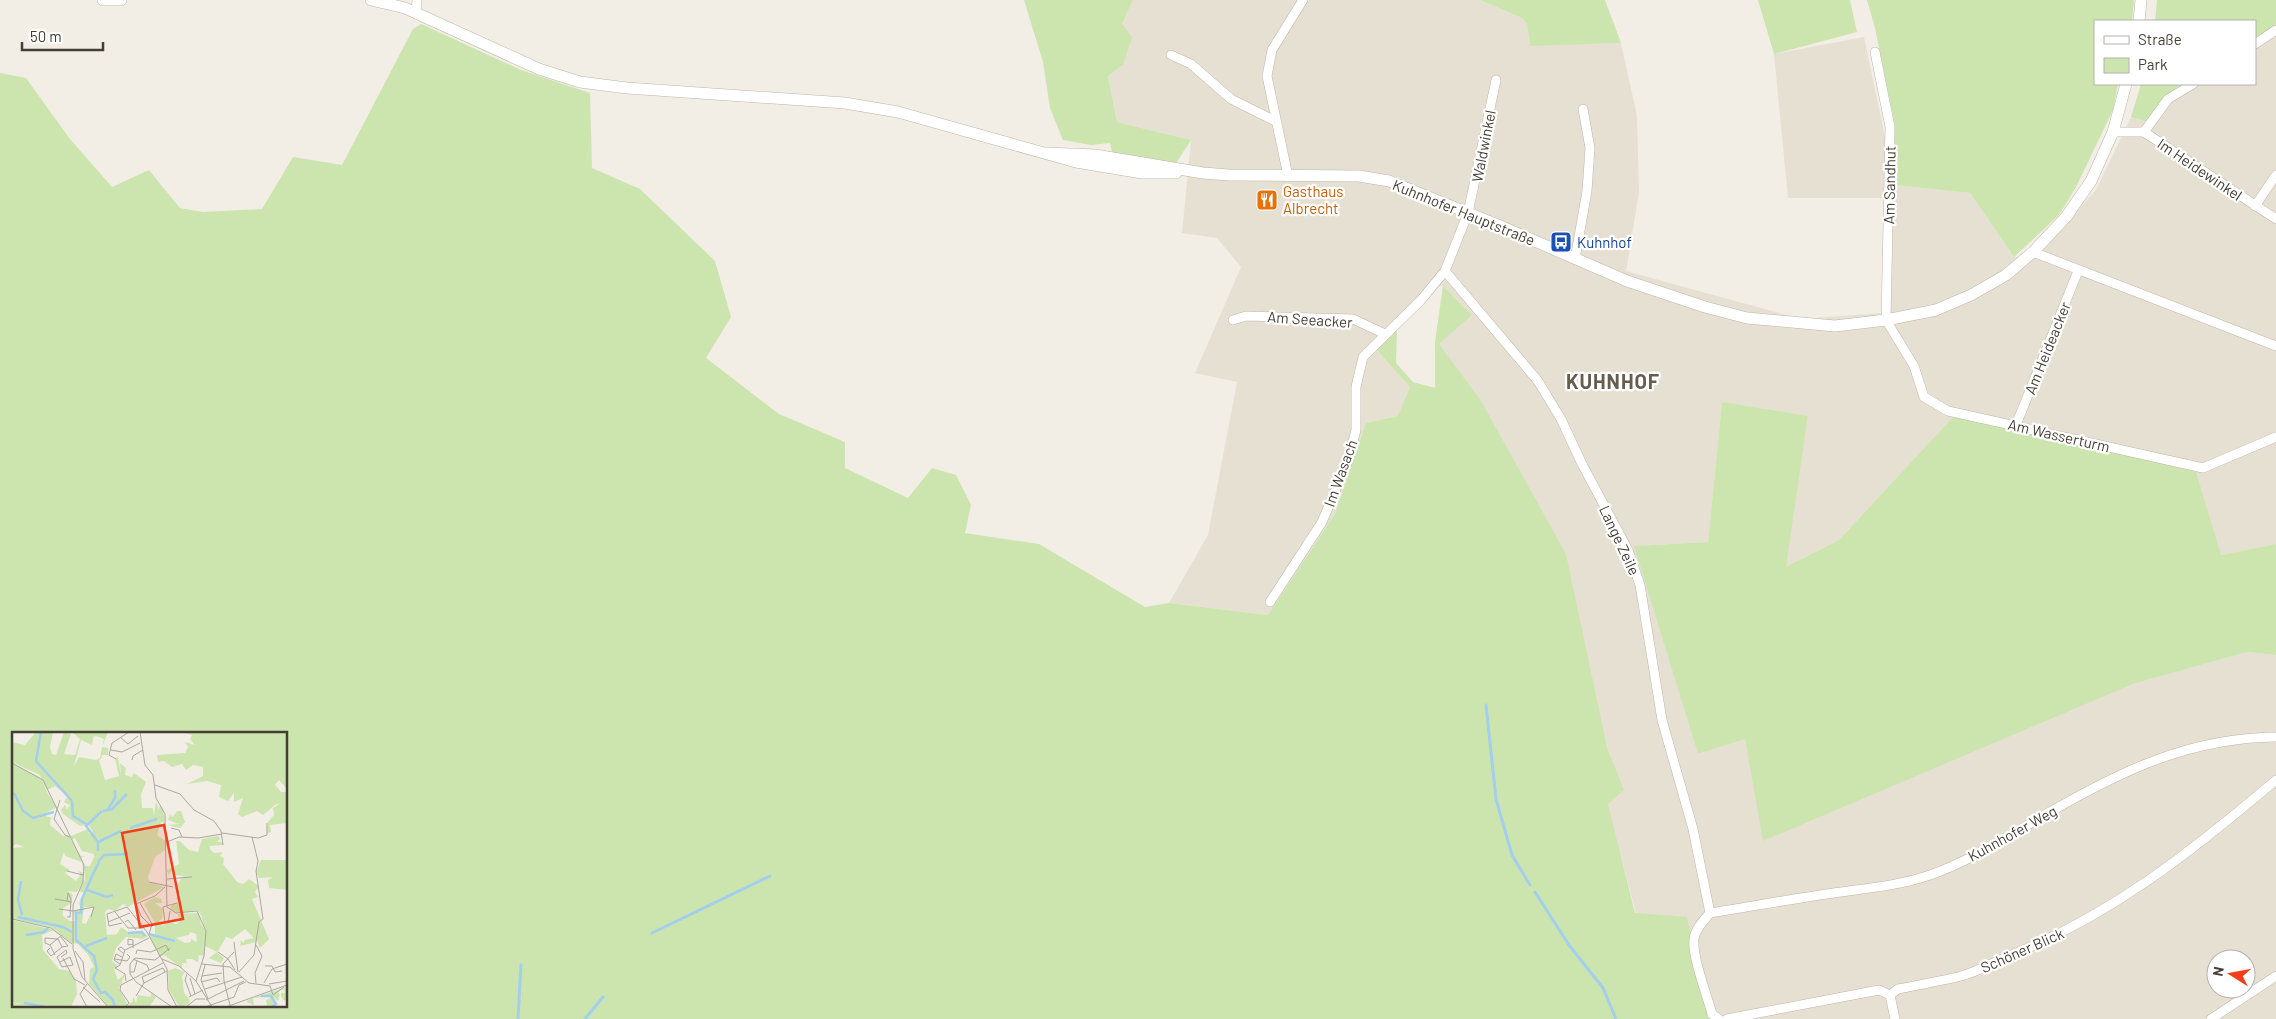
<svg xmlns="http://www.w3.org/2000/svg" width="2276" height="1019" font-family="Barlow,sans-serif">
	<rect width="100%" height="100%" fill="#f2eee5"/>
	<path fill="#e6e0d3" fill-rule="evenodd" d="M 1133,0 L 1480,0 L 1522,18 L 1527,24 L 1530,45 L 1621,43 L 1637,116 L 1639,193 L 1626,271 L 1801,319 L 1883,313 L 1884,198 L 1788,198 L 1774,54 L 1864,37 L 1895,185 L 1970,193 L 2014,257 L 2038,254 L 2096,190 L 2131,117 L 2150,123 L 2188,84 L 2255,84 L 2255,45 L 2276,33 L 2276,544 L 2221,555 L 1956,415 L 1839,540 L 1785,568 L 1808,416 L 1722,403 L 1708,542 L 1635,546 L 1699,754 L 1745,738 L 2133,684 L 2247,652 L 2276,655 L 2276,1019 L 1713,1019 L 1636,913 L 1607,804 L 1623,790 L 1480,399 L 1438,344 L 1472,315 L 1443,286 L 1439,286 L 1377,350 L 1411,387 L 1398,416 L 1366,423 L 1335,514 L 1268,615 L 1169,603 L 1208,535 L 1237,382 L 1195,373 L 1241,267 L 1217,238 L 1182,233 L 1191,140 L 1117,122 L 1108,76 L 1123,65 L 1122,24 ZM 2216,959 L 2246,959 L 2246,989 L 2216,989 Z"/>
	<g fill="#cce5af" fill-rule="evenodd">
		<path d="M 1024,0 L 1133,0 L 1122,24 L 1132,37 L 1123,65 L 1108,76 L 1117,122 L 1191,140 L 1176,163 L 1112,152 L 1110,143 L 1091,145 L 1063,140 L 1050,108 L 1043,62 Z"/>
		<path d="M 1480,0 L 1605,0 L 1621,43 L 1530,46 L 1527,24 L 1522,18 Z"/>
		<path d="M 1758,0 L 1850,0 L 1857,32 L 1774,54 Z"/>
		<path d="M 1867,0 L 2134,0 L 2132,21 L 2095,21 L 2095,84 L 2118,84 L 2113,110 L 2076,187 L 2059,215 L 2014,257 L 1970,193 L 1895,185 L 1895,125 L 1875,28 Z"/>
		<path d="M 2157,0 L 2276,0 L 2276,33 L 2255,45 L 2255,21 L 2155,21 Z"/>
		<path d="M 421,24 L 521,70 L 590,93 L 592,168 L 640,189 L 715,261 L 731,317 L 706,358 L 779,414 L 845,442 L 845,468 L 908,498 L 932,468 L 956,475 L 971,505 L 965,533 L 1039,544 L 1145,607 L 1169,603 L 1268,615 L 1335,514 L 1366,423 L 1398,416 L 1410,387 L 1377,350 L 1397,330 L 1396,363 L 1413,382 L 1435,388 L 1435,342 L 1443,286 L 1472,315 L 1439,344 L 1480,399 L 1566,554 L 1607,747 L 1624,790 L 1608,804 L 1635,913 L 1687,917 L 1713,1019 L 0,1019 L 0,73 L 26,78 L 70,139 L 112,187 L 149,170 L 180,208 L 203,212 L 262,209 L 293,157 L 342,165 L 413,29 ZM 14,733 L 286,733 L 286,1005 L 14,1005 Z"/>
		<path d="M 2141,84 L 2188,84 L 2150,123 L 2131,117 Z"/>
		<path d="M 1722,402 L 1808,416 L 1786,567 L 1839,540 L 1955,415 L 2196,472 L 2221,555 L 2276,544 L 2276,655 L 2247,652 L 2133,684 L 1763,841 L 1745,739 L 1698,754 L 1634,546 L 1708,542 Z"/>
	</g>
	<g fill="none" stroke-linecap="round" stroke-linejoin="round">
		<g stroke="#a3ceed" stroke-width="3">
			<path d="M 1486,705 L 1496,799 L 1512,855 L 1530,885"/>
			<path d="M 1535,892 L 1569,945 L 1603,988 L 1616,1019"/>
			<path d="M 652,933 L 770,876"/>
			<path d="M 518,1019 L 521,965"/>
			<path d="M 585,1019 L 603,997"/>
		</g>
		<g stroke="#bdb6a8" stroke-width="10">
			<g id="minor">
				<path d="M 416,12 L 417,0"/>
				<path d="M 2255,44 L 2276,30"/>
				<path d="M 1875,52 L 1890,127 L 1886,320 L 1914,366 L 1924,397 L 1948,411 L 2203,468 L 2276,437"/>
				<path d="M 1171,55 L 1191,64 L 1231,99 L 1275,121"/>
				<path d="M 2113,132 L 2144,132 L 2276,219"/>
				<path d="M 2144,132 L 2168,99 L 2193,84"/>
				<path d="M 1288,176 L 1267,76 L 1272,50 L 1303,0"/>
				<path d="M 2255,206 L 2276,175"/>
				<path d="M 2033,252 L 2276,346"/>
				<path d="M 1575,259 L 1587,191 L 1590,148 L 1583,109"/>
				<path d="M 1445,271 L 1538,381 L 1561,419 L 1582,464 L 1628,550 L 1640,585 L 1662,720 L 1693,829 L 1710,913"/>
				<path d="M 1233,320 L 1246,316 L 1353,319 L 1385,334"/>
				<path d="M 2016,425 L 2078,271"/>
				<path d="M 1270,602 L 1322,522 L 1348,461 L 1356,430 L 1356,387 L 1363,357 L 1421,300 L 1445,271 L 1468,213 L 1496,80"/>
				<path d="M 1710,913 C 1754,906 1797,898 1841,892 C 1870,888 1901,885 1930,875 C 1973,860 2010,835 2050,812 C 2123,770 2190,738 2276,737"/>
				<path d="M 1710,913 C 1704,920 1695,929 1694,939 C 1692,957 1707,995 1712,1014 L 1719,1019"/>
				<path d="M 1890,995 L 1898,989 C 1919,985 1941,981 1961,976 C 1977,972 1992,963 2007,957 C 2112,915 2191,852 2276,780"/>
				<path d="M 1890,995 L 1895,1019"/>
				<path d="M 1727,1019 L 1879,990 L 1890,995"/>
				<path d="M 2211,1019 L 2276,976"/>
			</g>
		</g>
		<g stroke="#bdb6a8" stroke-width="12">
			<g id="tertiary">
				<path d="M 103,0 L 121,0"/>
				<path d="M 371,0 L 405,8 L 539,69 L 580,82 L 627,88 L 845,103 L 898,112 L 1076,162 L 1142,173 L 1176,173"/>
				<path d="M 2139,21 L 2141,0"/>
				<path d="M 1047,153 L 1095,155 L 1203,173 L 1229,175 L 1359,176 L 1389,181 L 1498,225 L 1627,281 L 1705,307 L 1747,318 L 1835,326 L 1886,320 L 1936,310 L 1971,295 L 2006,275 L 2033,252 L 2066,217 L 2091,181 L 2113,132 L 2126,84"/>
			</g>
		</g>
		<use href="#minor" stroke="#fff" stroke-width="9"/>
		<use href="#tertiary" stroke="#fff" stroke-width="11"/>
	</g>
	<defs>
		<g id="restaurant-square" transform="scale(1.125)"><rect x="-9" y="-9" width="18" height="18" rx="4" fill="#e8710a" stroke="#fff"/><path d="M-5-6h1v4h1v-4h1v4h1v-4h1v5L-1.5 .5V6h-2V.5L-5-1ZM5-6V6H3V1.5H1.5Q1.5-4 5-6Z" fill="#fff"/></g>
		<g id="bus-square" transform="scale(1.125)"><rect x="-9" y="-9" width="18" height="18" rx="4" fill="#1a4fb4" stroke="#fff"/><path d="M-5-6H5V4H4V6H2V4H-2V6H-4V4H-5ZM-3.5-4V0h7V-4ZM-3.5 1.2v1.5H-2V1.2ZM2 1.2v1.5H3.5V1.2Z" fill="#fff"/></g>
	</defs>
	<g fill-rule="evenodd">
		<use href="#restaurant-square" x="1267" y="200"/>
		<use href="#bus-square" x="1561" y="242"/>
	</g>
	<g text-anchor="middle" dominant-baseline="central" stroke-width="4.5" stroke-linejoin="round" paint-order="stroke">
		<g font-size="15" fill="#443e35" stroke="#fff">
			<text transform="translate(1483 146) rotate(-79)">Waldwinkel</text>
			<text transform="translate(2200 169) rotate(34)">Im Heidewinkel</text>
			<text transform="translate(1889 185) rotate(-89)">Am Sandhut</text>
			<text transform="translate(1464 212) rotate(22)">Kuhnhofer Hauptstraße</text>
			<text transform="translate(1310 319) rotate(4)">Am Seeacker</text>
			<text transform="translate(2047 348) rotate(-68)">Am Heideacker</text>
			<text transform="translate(2059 435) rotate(13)">Am Wasserturm</text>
			<text transform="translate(1340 473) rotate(-70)">Im Wasach</text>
			<text transform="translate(1620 540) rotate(65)">Lange Zeile</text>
			<text transform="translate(2012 833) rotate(-29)">Kuhnhofer Weg</text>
			<text transform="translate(2022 950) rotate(-24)">Schöner Blick</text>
		</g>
		<g font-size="15" fill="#c56008" stroke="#fff" text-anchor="start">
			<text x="1283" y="191">Gasthaus<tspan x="1283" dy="17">Albrecht</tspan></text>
		</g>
		<g font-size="15" fill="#164399" stroke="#fff" text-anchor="start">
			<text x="1577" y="242">Kuhnhof</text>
		</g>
		<g font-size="20" font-weight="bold" letter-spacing="1" fill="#675c4d" stroke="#fff">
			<text x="1613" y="381">KUHNHOF</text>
		</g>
	</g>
	<g transform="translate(12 732)">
		<rect width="275" height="275" fill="#f2eee5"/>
		<path d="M 41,0 L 38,15 L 40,22 L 44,23 L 52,0 L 59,2 L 52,22 L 63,23 L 68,7 L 60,0 L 96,0 L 90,15 L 92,7 L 87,5 L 82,4 L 80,13 L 69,8 L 62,34 L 67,25 L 84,28 L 88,26 L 90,15 L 96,16 L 96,23 L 90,23 L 89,27 L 87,28 L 93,48 L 107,44 L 103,26 L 106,25 L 109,44 L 108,31 L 114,36 L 113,43 L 120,45 L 122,41 L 134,50 L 129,62 L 130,76 L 141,76 L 142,84 L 144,70 L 147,78 L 148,73 L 151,77 L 153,91 L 149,90 L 145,103 L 155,110 L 153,118 L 143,125 L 136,145 L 137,150 L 152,155 L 116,175 L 111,172 L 103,179 L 96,177 L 93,180 L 95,203 L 105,202 L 109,195 L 116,200 L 131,200 L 136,204 L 131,207 L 114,205 L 104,216 L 100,229 L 106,234 L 102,237 L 106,248 L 113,242 L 107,257 L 116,273 L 121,269 L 121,264 L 124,271 L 126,263 L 139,265 L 139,261 L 144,265 L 138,274 L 96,274 L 77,252 L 78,237 L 82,235 L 77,224 L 66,212 L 59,211 L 39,195 L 0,187 L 0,116 L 12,115 L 4,112 L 0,115 L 0,31 L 29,46 L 36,62 L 45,75 L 34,81 L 35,85 L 39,85 L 38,93 L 51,104 L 56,103 L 69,124 L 74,124 L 69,125 L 73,136 L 71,150 L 65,160 L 56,159 L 61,163 L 58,172 L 51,176 L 51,184 L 58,189 L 63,189 L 62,179 L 69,177 L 67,171 L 72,161 L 67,159 L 73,148 L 73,134 L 78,134 L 82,125 L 82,122 L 70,119 L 63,106 L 60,108 L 59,104 L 76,97 L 77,102 L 81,99 L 76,93 L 68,94 L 51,82 L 49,78 L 53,73 L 55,78 L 58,73 L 52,70 L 56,64 L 43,54 L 35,58 L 28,43 L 0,30 L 0,10 L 13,13 L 23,1 ZM 52,120 L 53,124 L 70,130 L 72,141 L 66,139 L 69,142 L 64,149 L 53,141 L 58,138 L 48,132 ZM 72,175 L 82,175 L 74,192 L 70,191 ZM 169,0 L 275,0 L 275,57 L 267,48 L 263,53 L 269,60 L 275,60 L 275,91 L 258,93 L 259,100 L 255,102 L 256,90 L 262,83 L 261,76 L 269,71 L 263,73 L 251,83 L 245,79 L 230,85 L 226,82 L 231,66 L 222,70 L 222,61 L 216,69 L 207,65 L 209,53 L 195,49 L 175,52 L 191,44 L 191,35 L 181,33 L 174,38 L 170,32 L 160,35 L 152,29 L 146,30 L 145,23 L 173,21 L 176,15 L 173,10 L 183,13 L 178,7 L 180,3 ZM 165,79 L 169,79 L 173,90 L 168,96 L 156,93 L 167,92 L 156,88 L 158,82 L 161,85 ZM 206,104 L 208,107 L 205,110 L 210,110 L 211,113 L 198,114 L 198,117 L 202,121 L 211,120 L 208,124 L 212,126 L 211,132 L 225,150 L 231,152 L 237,147 L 247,154 L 243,160 L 246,165 L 240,167 L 257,207 L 248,216 L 244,206 L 244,210 L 228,214 L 229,208 L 231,211 L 233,208 L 242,206 L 233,197 L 220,207 L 214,205 L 205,221 L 212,226 L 209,231 L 197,226 L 205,220 L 193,214 L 192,224 L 187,223 L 186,230 L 180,227 L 174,227 L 175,235 L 174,231 L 170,231 L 170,236 L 152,223 L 148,225 L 137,203 L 143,202 L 143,191 L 132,172 L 143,165 L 149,167 L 150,171 L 143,171 L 151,177 L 150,187 L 147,189 L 151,194 L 154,190 L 165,192 L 169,188 L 165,182 L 187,181 L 189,192 L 194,199 L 189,183 L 185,178 L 168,181 L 158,178 L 160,172 L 167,170 L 164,166 L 169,164 L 163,156 L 171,144 L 163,143 L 160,139 L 156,143 L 155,138 L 167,132 L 164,109 L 168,109 L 177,118 L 186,120 L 190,107 ZM 178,200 L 184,202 L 185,210 L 179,207 L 179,210 L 173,211 L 164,206 L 177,203 ZM 249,128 L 275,128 L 275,158 L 257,156 L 256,148 L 261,145 L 247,146 L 244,140 ZM 0,188 L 42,198 L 30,203 L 31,218 L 47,237 L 58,239 L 64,249 L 65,262 L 59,275 L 0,275 L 0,271 L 10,272 L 0,270 ZM 163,236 L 173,240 L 170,244 L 172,261 L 178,268 L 177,272 L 167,275 L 157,258 L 156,239 ZM 275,255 L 272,256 L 275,260 L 275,267 L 272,269 L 269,264 L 269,261 L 273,261 L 272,257 L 265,260 L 268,262 L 266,269 L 261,265 L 264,272 L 261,275 L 249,275 L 255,273 L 254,268 L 259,266 L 257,264 L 241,266 L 242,273 L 234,270 L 238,267 Z" fill="#cce5af" fill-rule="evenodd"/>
		<path fill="none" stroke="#a3ceed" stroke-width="2.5" d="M 29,0 L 24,29 L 60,69M 2,61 L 11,79 L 21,86 L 42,80M 60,69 L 61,84 L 74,92M 96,77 L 103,66 L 103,58M 91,79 L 100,77 L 115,62M 118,96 L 145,87M 86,110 L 109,99M 86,119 L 86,110 L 74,94 L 90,79M 86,130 L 92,123 L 116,122M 80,144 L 70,167 L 69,181 L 64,181 L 64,208 L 82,224 L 85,238 L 81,247 L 89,261 L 93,260 L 101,268 L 103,275M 80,144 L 87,130M 9,149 L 6,168 L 10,183M 75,158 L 95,165 L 101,163M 6,185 L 51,195 L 60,200M 116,201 L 130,200 L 133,204M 137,202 L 163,209M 14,203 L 32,200 L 36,196M 74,214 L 95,206M 249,264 L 259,264 L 264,272 L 260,275M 12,271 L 34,275"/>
		<path fill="none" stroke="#aca89f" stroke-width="1" d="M 128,0 L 133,33 L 141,43 L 144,66 L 153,82 L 154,137M 109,6 L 116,12 L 126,4M 99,18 L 110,20 L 128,11M 104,27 L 97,23 L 100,11 L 117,0M 120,28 L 121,24 L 131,18M 0,31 L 31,48 L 72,133 L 71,150 L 61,173 L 61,217 L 70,245 L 96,275M 143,53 L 168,62 L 182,78 L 202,89 L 209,99 L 211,113M 48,68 L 42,87 L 53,103 L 58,105M 159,96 L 167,98 L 170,105M 210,101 L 246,106 L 255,103 L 255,91M 155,110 L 167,105 L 186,106 L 210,102M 154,137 L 155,175 L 164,181 L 185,179 L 194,199 L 192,224 L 184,249 L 200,275M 55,139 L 71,143M 155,147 L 180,145M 137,150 L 161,155M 43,167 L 60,170M 55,169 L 56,161 L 59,167 L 58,185 L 55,185M 128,171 L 140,192 L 137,202M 47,177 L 61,179 L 82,175 L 79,185M 158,179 L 156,191 L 153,190 L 151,175 L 165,171M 103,180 L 116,196 L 131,196M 0,187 L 39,196 L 60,212M 96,190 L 118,181M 113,190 L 116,188 L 124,198M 110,191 L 97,194 L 95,182 L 115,175 L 135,200 L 155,237 L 156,258 L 165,275M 140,195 L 129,184 L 124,172 L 143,164 L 153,155M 46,207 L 50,215 L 56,214 L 49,205M 222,210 L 226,240M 121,212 L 116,213 L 116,207 L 121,208 L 121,216M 38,213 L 33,211 L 33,206 L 46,207M 244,213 L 250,224 L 243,241 L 244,251M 38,216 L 35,219 L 39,224 L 50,215M 158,216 L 143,228 L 123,226 L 118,232 L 118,242 L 124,250 L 160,275M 63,219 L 71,230 L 73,248M 206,220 L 216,227 L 223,238M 111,221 L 106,217 L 109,215 L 113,218M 124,222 L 125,218 L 139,220 L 154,213 L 157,219M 43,223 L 38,213 L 50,203M 51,226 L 62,247 L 73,253M 103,227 L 115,229 L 118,225 L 115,222M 121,227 L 135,233 L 137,238M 150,227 L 167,234 L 184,249M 48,230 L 58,225 L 61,233 L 50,235 L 45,225 L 54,218 L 55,221 L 49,225M 108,232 L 102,228 L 104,222 L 110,225M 190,232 L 218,235 L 237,251 L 258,254 L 261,263 L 272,255M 193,233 L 189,248 L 196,267M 253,234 L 260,234 L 263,240 L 270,239M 118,240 L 122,240 L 125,229M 227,240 L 242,223 L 247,190 L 251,187 L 244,139 L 246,129 L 240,105M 175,242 L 173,248 L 179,264M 190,244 L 210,241M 178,246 L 183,262M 114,249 L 113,242 L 103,236 L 108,233 L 113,218 L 137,206M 212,249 L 211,232 L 222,220M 212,249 L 218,273M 189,250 L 205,246 L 208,250M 132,251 L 130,245 L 151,236 L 153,240M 252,251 L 260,237 L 275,232M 75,252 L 68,262 L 75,275M 257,252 L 275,249M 71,255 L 88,270M 193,257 L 230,245M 124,264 L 132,251 L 155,239M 177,265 L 191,258M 194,268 L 232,249M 113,275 L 117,271 L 108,258 L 109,253 L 151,231M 174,275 L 184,267 L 193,267M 193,275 L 222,265 L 227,253 L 234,250M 214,275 L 275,253"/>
		<path fill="#f33e1b" fill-opacity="0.15" stroke="#f33e1b" stroke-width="2.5" d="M 152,93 L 171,187 L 128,195 L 110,101 Z"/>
		<rect width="275" height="275" fill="none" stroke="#443e35" stroke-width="2.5"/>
	</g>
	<rect x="2094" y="20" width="162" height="65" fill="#ffffff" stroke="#b4b2ae"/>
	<rect x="2104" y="36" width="25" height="8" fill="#ffffff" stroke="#b4b2ae"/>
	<text x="2138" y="45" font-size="15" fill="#443e35">Straße</text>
	<rect x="2104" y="58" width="25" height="15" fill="#cce5af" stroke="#b4b2ae"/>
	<text x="2138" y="70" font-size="15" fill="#443e35">Park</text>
	<g transform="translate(2231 974) rotate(281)"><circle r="24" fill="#ffffff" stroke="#b4b2ae"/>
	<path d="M0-4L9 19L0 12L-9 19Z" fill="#f33e1b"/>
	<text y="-8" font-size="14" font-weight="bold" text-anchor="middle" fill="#443e35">N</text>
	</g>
	<path d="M22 42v8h81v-8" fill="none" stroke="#443e35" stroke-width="2.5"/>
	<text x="30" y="42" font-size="15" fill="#443e35" stroke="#ffffff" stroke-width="4" paint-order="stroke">50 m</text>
</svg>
